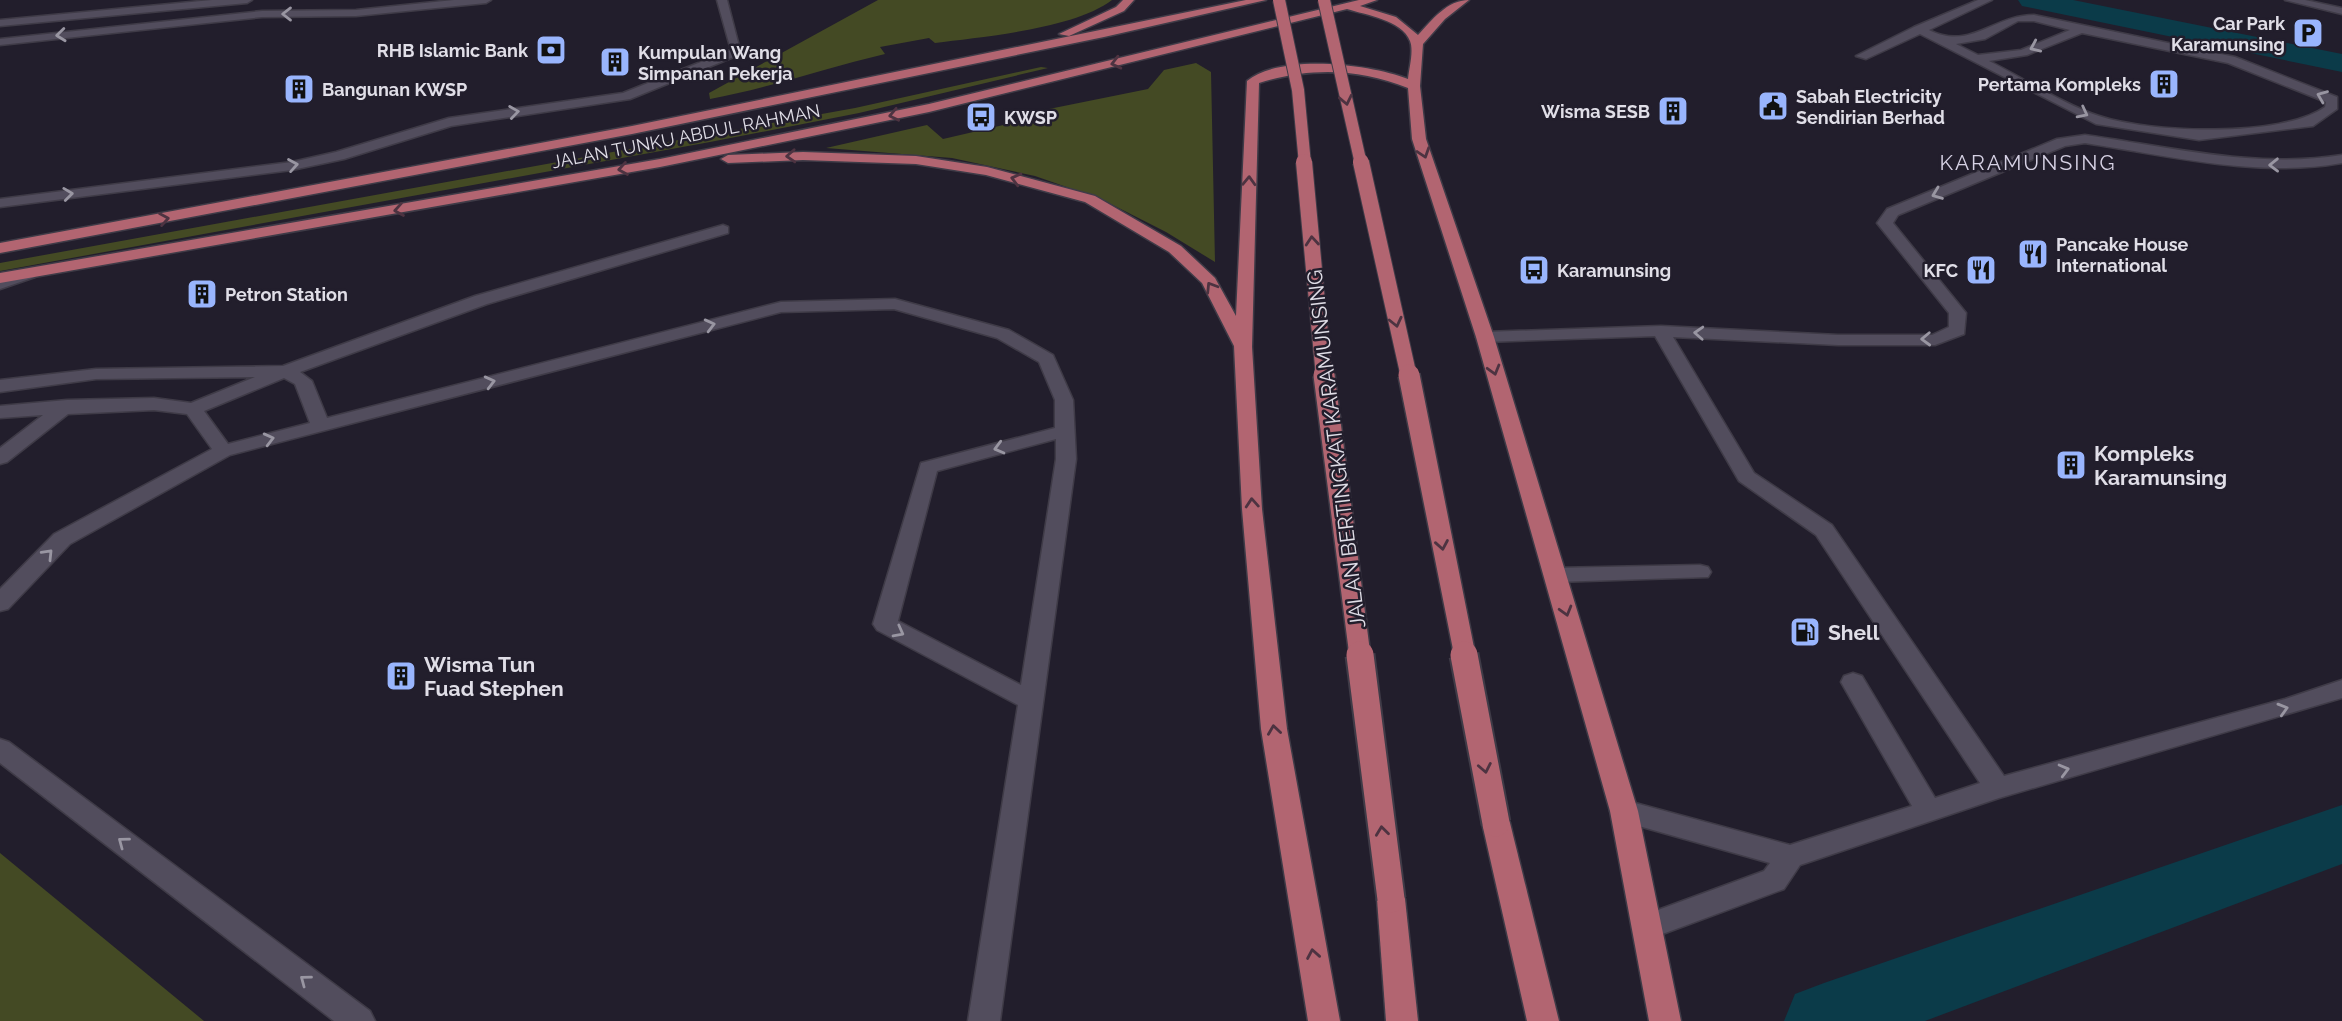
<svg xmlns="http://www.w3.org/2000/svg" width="2342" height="1021" font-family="Raleway,sans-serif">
	<rect width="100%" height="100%" fill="#221e2c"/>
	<g fill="#444a24">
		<path d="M 878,0 L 1112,0 C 1074,29 982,37 935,43 L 929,38 L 880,47 L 885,54 C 826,68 769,88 710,99 L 709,93 Z"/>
		<path d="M 1196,63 L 1211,72 L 1215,262 L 1166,232 L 1101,199 L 1035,176 L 952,158 L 826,148 L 927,125 L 943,139 L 1012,123 L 1039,111 L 1148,89 L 1164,70 Z"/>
		<path d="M 1041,67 L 1048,68 L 859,113 L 710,142 L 0,271 L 0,263 L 855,108 Z"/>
		<path d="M 0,853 L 204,1021 L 0,1021 Z"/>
	</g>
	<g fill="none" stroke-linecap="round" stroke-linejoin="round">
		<g fill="#0b3b49" fill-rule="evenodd">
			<path d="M 2018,0 L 2073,0 L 2342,54 L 2342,72 L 2032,8 L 2022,6 Z"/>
			<path d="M 2342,805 L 2342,864 L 1925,1021 L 1784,1021 L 1795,994 L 1824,983 Z"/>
		</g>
		<g stroke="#3f3b47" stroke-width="3">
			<g id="lane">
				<path d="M 454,0 L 491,0 L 486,3 L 356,16 L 262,17 L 0,45 L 0,39 L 262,11 L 356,10 Z"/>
				<path d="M 717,0 L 727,0 L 741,54 L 630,99 L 451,126 L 344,159 L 292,170 L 0,207 L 0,199 L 292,162 L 336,152 L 449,118 L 623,93 L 731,50 Z"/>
				<path d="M 1978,0 L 1992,0 L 1929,30 C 1971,51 1993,15 2034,15 L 2235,57 L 2337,97 L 2337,109 L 2313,126 L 2199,140 L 2096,124 L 1920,34 L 1866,59 L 1856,56 L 1914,27 ZM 2018,21 L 2034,21 L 2070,30 L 2021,50 L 1978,55 L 1956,44 L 1985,39 ZM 2082,33 L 2228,63 L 2326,102 L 2325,107 C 2282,138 2149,133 2099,116 C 2067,106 2021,77 1989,61 L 2027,55 Z"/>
				<path d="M 2085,135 C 2170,147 2257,169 2342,155 L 2342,163 C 2257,178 2170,156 2085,143 L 2065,146 L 1898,215 L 1893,223 L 1966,313 L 1964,334 L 1935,345 L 1838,345 L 1673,337 L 1754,473 L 1832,525 L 2004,776 L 2285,699 L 2342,680 L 2342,698 L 1999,798 L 1800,865 L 1784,889 L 1649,939 L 1639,935 L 1634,926 L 1639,917 L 1764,871 L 1770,863 L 1614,819 L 1610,811 L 1614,803 L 1624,800 L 1790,845 L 1912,806 L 1841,682 L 1844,676 L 1853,673 L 1862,676 L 1935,798 L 1980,783 L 1816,535 L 1739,481 L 1655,336 L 1485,342 L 1476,337 L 1485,332 L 1661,326 L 1838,335 L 1932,335 L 1949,327 L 1949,313 L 1877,223 L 1887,209 L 2057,139 Z"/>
				<path d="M 723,225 L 728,227 L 728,233 L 487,304 L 300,372 L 312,381 L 327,418 L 781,302 L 895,299 L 1009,330 L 1053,355 L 1073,400 L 1076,459 L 1000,1021 L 968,1021 L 1018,705 L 877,630 L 873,624 L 921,463 L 1055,428 L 1055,400 L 1039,362 L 997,338 L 894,309 L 781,312 L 230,455 L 70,544 L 8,609 L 0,611 L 0,589 L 54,534 L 212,449 L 187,414 L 154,410 L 68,414 L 7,462 L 0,464 L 0,448 L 43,415 L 0,418 L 0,406 L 67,400 L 154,398 L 191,403 L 255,377 L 96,379 L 0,392 L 0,380 L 96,369 L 283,366 L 475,296 ZM 284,378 L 295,384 L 310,423 L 228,444 L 204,411 ZM 1056,439 L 1056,459 L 1021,685 L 898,621 L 937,471 Z"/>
				<path d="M 29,269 L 37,274 L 35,277 L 0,289 L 0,279 Z"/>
				<path d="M 1700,565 L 1708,567 L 1711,572 L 1708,577 L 1555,582 L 1547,580 L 1544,575 L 1547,570 L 1555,568 Z"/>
				<path d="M 0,739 L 9,742 L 370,1011 L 375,1021 L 334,1021 L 0,763 Z"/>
			</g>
		</g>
		<g stroke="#3f3b47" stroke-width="3">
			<path id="street" d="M 212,0 L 252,0 L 247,3 L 0,26 L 0,20 Z"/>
		</g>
		<g stroke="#3f3b47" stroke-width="3">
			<path id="secondary" d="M 2285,0 L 2305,0 L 2342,8 L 2342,14 Z"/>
		</g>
		<g stroke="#3f3b47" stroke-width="3">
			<g id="primary">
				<path d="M 1123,0 L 1134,0 L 1124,11 L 1069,36 L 1059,34 L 1116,7 Z"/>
				<path d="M 1246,0 L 1266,0 L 1104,37 L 632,134 L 0,253 L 0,243 L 632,126 Z"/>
				<path d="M 1359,0 L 1377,0 L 1360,6 L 1396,17 L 1418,35 C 1432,20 1447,0 1469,0 L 1445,19 L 1423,44 L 1420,86 L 1426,139 L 1494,337 L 1638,811 L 1681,1021 L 1649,1021 L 1610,811 L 1476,337 L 1412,139 L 1408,88 C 1358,68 1310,67 1259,83 L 1252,347 L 1262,509 L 1287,729 L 1340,1021 L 1308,1021 L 1261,729 L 1242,509 L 1234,346 L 1202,283 L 1169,252 L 1085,202 L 986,175 L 916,164 L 803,160 L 728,163 L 721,159 L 728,155 L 803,152 L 916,156 L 987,167 L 1095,196 L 1181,246 L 1215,278 L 1236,316 L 1247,81 C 1281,53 1370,64 1408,79 C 1409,68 1414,51 1410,41 C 1402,20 1366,15 1347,9 L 929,112 L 660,167 L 0,283 L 0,273 L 660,159 L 929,104 Z"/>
				<path d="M 1496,812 L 1506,815 L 1510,823 L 1559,1021 L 1527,1021 L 1482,823 L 1486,815 Z"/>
				<path d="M 1391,887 L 1401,890 L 1405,899 L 1418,1021 L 1386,1021 L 1377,899 L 1381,890 Z"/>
			</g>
		</g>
		<use href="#lane" fill="#524d5d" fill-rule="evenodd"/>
		<use href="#street" fill="#524d5d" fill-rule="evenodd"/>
		<use href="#secondary" fill="#524d5d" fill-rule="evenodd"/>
		<use href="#primary" fill="#b26571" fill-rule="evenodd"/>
		<g stroke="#3f3b47" stroke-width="14" stroke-linecap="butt">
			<g id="primary-bridge-far3">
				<path d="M 1279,0 L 1298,90 L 1305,164"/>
				<path d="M 1324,0 L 1361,164"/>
			</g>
		</g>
		<g stroke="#3f3b47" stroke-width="18" stroke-linecap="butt">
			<g id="primary-bridge-far2">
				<path d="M 1304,162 L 1324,377"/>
				<path d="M 1361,162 L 1409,377"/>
			</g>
		</g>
		<g stroke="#3f3b47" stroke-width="24" stroke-linecap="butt">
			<g id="primary-bridge-far1">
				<path d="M 1324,375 L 1360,656"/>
				<path d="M 1409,375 L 1465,656"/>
			</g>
		</g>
		<g stroke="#3f3b47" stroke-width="31" stroke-linecap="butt">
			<g id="primary-bridge">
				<path d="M 1360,655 L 1391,899"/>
				<path d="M 1464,655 L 1496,823"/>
			</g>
		</g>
		<use href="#primary-bridge-far3" stroke="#b26571" stroke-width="12"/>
		<use href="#primary-bridge-far2" stroke="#b26571" stroke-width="16"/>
		<use href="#primary-bridge-far1" stroke="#b26571" stroke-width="21"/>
		<use href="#primary-bridge" stroke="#b26571" stroke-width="27"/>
	</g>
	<defs><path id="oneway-chevron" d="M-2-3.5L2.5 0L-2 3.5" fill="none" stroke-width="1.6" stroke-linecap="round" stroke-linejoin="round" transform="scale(1.75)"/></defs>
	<g stroke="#9996a2">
		<use href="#oneway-chevron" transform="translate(287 14) rotate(-180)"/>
		<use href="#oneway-chevron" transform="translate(61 35) rotate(174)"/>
		<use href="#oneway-chevron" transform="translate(2035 47) rotate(156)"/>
		<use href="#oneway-chevron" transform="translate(2322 96) rotate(-158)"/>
		<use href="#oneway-chevron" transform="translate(514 112) rotate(-8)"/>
		<use href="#oneway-chevron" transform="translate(2083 113) rotate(27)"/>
		<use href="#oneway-chevron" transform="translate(293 165) rotate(-10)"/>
		<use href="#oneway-chevron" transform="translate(2274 165) rotate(179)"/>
		<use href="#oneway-chevron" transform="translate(68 194) rotate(-7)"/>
		<use href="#oneway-chevron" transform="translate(1937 194) rotate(159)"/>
		<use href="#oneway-chevron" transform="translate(710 325) rotate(-14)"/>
		<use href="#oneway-chevron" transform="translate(1699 333) rotate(-177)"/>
		<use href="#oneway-chevron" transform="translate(1926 339) rotate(178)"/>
		<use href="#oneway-chevron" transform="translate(490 382) rotate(-14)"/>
		<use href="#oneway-chevron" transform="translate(269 439) rotate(-14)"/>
		<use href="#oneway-chevron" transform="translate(999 448) rotate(165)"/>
		<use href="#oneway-chevron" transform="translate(48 554) rotate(-46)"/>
		<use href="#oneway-chevron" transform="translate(899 632) rotate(28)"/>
		<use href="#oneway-chevron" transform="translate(2283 709) rotate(-16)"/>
		<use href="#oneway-chevron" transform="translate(2064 770) rotate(-15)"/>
		<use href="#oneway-chevron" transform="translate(123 842) rotate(-143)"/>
		<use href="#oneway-chevron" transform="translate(305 980) rotate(-143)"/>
	</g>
	<g stroke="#4d3341">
		<use href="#oneway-chevron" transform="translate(1116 63) rotate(166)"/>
		<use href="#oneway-chevron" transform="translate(1346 100) rotate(78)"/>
		<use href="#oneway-chevron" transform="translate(894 115) rotate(168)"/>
		<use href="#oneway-chevron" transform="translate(1424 153) rotate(72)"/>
		<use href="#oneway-chevron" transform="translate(791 156) rotate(177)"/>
		<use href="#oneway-chevron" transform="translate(623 169) rotate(170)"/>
		<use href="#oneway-chevron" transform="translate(1016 179) rotate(-165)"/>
		<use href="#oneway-chevron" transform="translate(1249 181) rotate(-88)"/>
		<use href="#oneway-chevron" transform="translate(399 210) rotate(170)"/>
		<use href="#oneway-chevron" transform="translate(164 219) rotate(-10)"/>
		<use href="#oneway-chevron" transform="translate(1312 241) rotate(-95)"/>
		<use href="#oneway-chevron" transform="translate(1211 287) rotate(-122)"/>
		<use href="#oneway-chevron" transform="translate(1396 322) rotate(77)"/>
		<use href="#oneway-chevron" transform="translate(1494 370) rotate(74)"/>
		<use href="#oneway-chevron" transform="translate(1252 503) rotate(-94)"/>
		<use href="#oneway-chevron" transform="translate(1442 545) rotate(80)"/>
		<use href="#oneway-chevron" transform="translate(1566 611) rotate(74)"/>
		<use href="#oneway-chevron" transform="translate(1274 730) rotate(-98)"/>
		<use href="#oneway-chevron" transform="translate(1485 768) rotate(79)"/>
		<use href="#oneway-chevron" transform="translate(1382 831) rotate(-97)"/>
		<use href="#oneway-chevron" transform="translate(1313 954) rotate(-100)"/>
	</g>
	<defs>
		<g id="parking-square" transform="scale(1.575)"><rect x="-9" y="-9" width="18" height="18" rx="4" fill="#99b5fd" stroke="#221e2c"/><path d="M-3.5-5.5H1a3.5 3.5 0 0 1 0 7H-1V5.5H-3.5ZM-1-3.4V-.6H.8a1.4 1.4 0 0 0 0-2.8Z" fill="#111"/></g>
		<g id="bank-square" transform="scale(1.575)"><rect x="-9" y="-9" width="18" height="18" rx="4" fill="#99b5fd" stroke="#221e2c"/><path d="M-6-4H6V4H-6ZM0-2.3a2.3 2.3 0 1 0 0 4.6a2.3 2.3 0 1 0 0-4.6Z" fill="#111"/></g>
		<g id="building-square" transform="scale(1.575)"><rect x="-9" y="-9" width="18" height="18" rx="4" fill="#99b5fd" stroke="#221e2c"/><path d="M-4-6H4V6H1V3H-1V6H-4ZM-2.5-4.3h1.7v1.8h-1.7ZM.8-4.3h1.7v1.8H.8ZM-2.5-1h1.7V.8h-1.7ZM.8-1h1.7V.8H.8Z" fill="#111"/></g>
		<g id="civic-square" transform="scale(1.575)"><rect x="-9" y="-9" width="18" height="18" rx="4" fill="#99b5fd" stroke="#221e2c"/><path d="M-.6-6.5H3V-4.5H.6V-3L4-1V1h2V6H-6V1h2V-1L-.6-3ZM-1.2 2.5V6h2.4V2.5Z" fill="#111"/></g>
		<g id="bus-square" transform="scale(1.575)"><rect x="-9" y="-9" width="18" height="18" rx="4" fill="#99b5fd" stroke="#221e2c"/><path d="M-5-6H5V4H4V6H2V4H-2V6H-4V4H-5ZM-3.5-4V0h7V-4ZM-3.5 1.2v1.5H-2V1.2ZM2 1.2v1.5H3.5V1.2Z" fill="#111"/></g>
		<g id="restaurant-square" transform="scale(1.575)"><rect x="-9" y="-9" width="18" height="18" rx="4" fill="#99b5fd" stroke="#221e2c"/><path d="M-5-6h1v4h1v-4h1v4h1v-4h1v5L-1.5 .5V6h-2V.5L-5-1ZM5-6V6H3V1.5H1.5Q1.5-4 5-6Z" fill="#111"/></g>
		<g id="fuel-square" transform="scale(1.575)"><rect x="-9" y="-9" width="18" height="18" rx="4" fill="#99b5fd" stroke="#221e2c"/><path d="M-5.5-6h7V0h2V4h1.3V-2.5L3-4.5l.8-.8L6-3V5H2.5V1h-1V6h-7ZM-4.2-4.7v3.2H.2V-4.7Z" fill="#111"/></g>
	</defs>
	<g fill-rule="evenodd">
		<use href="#parking-square" x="2308" y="33"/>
		<use href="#bank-square" x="551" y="50"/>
		<use href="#building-square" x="615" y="62"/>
		<use href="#building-square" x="2164" y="84"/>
		<use href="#building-square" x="299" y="89"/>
		<use href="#civic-square" x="1773" y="106"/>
		<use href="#building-square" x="1673" y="111"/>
		<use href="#bus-square" x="981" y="117"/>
		<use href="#restaurant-square" x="2033" y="254"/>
		<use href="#bus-square" x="1534" y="270"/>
		<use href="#restaurant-square" x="1981" y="270"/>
		<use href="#building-square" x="202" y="294"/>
		<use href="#building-square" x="2071" y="465"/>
		<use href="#fuel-square" x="1805" y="632"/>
		<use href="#building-square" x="401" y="676"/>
	</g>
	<g text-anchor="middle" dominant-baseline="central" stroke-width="5" stroke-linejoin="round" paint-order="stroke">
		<g font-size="18" font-weight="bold" fill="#e0dee7" stroke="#221e2c" text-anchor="start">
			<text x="2285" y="23" text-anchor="end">Car Park<tspan x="2285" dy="21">Karamunsing</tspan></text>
			<text x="528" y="50" text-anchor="end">RHB Islamic Bank</text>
			<text x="638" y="52">Kumpulan Wang<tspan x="638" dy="21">Simpanan Pekerja</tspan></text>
			<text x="2141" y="84" text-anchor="end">Pertama Kompleks</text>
			<text x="322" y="89">Bangunan KWSP</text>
			<text x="1796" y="96">Sabah Electricity<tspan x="1796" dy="21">Sendirian Berhad</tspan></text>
			<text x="1650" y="111" text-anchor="end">Wisma SESB</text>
			<text x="1004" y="117">KWSP</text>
			<text x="2056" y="244">Pancake House<tspan x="2056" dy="21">International</tspan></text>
			<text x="1557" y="270">Karamunsing</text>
			<text x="1958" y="270" text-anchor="end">KFC</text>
			<text x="225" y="294">Petron Station</text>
		</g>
		<g font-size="18" fill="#e0dee7" stroke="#221e2c">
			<text transform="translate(686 136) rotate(-11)">JALAN TUNKU ABDUL RAHMAN</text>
		</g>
		<g font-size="21" letter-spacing="2" fill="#d6d1e4" stroke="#221e2c">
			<text x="2028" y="162">KARAMUNSING</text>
		</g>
		<g font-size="21" fill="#e0dee7" stroke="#221e2c">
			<text transform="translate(1336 449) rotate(-97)">JALAN BERTINGKAT KARAMUNSING</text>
		</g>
		<g font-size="21" font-weight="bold" fill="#e0dee7" stroke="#221e2c" text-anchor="start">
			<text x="2094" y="453">Kompleks<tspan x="2094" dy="24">Karamunsing</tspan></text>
			<text x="1828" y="632">Shell</text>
			<text x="424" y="664">Wisma Tun<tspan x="424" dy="24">Fuad Stephen</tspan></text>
		</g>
	</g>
</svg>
